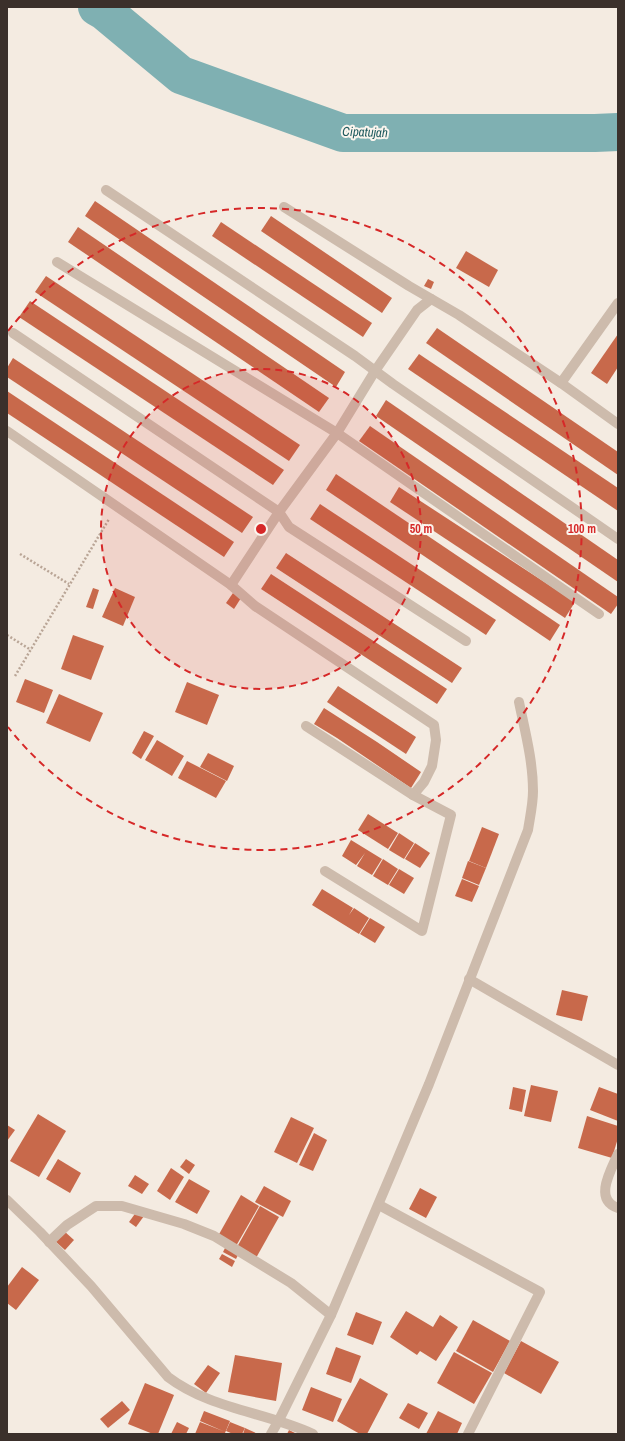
<svg xmlns="http://www.w3.org/2000/svg" width="625" height="1441" font-family="'Archivo Narrow',sans-serif">
	<rect width="100%" height="100%" fill="#f4ebe1"/>
	<g fill="none" stroke-linecap="round" stroke-linejoin="round">
		<path stroke="#7fb0b2" stroke-width="38" d="M 97,7 L 104,11 L 181,75 L 343,133 L 595,133 L 618,132"/>
	</g>
	<g fill="#c8694b">
		<path d="M 95,201 L 345,372 L 336,387 L 85,216 Z"/>
		<path d="M 271,216 L 392,298 L 382,313 L 261,231 Z"/>
		<path d="M 221,222 L 372,323 L 363,337 L 212,236 Z"/>
		<path d="M 78,227 L 329,398 L 319,412 L 68,242 Z"/>
		<path d="M 466,251 L 498,270 L 489,287 L 456,268 Z"/>
		<path d="M 46,276 L 300,445 L 289,461 L 35,292 Z"/>
		<path d="M 428,279 L 434,282 L 431,289 L 424,286 Z"/>
		<path d="M 30,301 L 284,470 L 273,485 L 19,317 Z"/>
		<path d="M 437,328 L 618,452 L 618,475 L 426,343 Z"/>
		<path d="M 618,334 L 618,367 L 607,384 L 591,373 Z"/>
		<path d="M 419,354 L 618,488 L 618,511 L 408,369 Z"/>
		<path d="M 13,358 L 253,517 L 242,533 L 7,377 L 7,368 Z"/>
		<path d="M 7,391 L 234,542 L 224,557 L 7,413 Z"/>
		<path d="M 386,400 L 618,560 L 618,582 L 376,416 Z"/>
		<path d="M 370,426 L 618,597 L 618,604 L 611,614 L 359,441 Z"/>
		<path d="M 336,474 L 560,625 L 550,641 L 326,490 Z"/>
		<path d="M 399,487 L 575,602 L 565,618 L 390,502 Z"/>
		<path d="M 320,504 L 496,620 L 486,635 L 310,519 Z"/>
		<path d="M 286,553 L 462,668 L 452,683 L 276,568 Z"/>
		<path d="M 271,574 L 447,689 L 437,704 L 261,589 Z"/>
		<path d="M 93,588 L 99,590 L 93,609 L 86,607 Z"/>
		<path d="M 115,588 L 135,597 L 123,626 L 102,617 Z"/>
		<path d="M 233,593 L 241,598 L 234,609 L 226,603 Z"/>
		<path d="M 73,635 L 104,646 L 91,680 L 61,669 Z"/>
		<path d="M 25,679 L 53,690 L 44,713 L 16,702 Z"/>
		<path d="M 187,682 L 219,695 L 207,725 L 175,712 Z"/>
		<path d="M 338,686 L 416,737 L 406,754 L 327,702 Z"/>
		<path d="M 59,694 L 103,713 L 90,742 L 46,723 Z"/>
		<path d="M 324,708 L 377,742 L 421,772 L 411,788 L 337,738 L 314,724 Z"/>
		<path d="M 144,731 L 154,736 L 141,759 L 132,753 Z"/>
		<path d="M 157,740 L 184,756 L 172,776 L 145,760 Z"/>
		<path d="M 208,753 L 234,766 L 227,781 L 200,767 Z"/>
		<path d="M 187,761 L 226,781 L 216,798 L 178,778 Z"/>
		<path d="M 368,814 L 398,833 L 388,849 L 358,830 Z"/>
		<path d="M 482,827 L 499,834 L 486,868 L 469,861 Z"/>
		<path d="M 399,833 L 414,843 L 404,859 L 389,850 Z"/>
		<path d="M 351,840 L 382,859 L 372,875 L 357,866 L 365,853 L 356,865 L 342,856 Z"/>
		<path d="M 415,843 L 430,853 L 420,868 L 405,859 Z"/>
		<path d="M 383,859 L 398,869 L 388,885 L 373,876 Z"/>
		<path d="M 468,861 L 486,868 L 479,885 L 462,878 Z"/>
		<path d="M 399,869 L 414,878 L 404,894 L 389,885 Z"/>
		<path d="M 462,879 L 479,886 L 472,902 L 455,896 Z"/>
		<path d="M 322,889 L 353,908 L 349,915 L 354,908 L 369,918 L 359,934 L 312,905 Z"/>
		<path d="M 370,918 L 385,927 L 375,943 L 360,934 Z"/>
		<path d="M 562,990 L 588,996 L 582,1021 L 556,1015 Z"/>
		<path d="M 531,1085 L 558,1091 L 551,1122 L 524,1116 Z"/>
		<path d="M 513,1087 L 526,1090 L 522,1112 L 509,1109 Z"/>
		<path d="M 599,1087 L 618,1094 L 618,1121 L 590,1110 Z"/>
		<path d="M 38,1114 L 66,1131 L 39,1177 L 10,1161 Z"/>
		<path d="M 587,1116 L 618,1126 L 618,1138 L 612,1158 L 578,1148 Z"/>
		<path d="M 291,1117 L 314,1128 L 297,1163 L 274,1152 Z"/>
		<path d="M 7,1125 L 15,1130 L 7,1141 Z"/>
		<path d="M 314,1133 L 327,1140 L 313,1171 L 299,1165 Z"/>
		<path d="M 58,1159 L 81,1173 L 70,1193 L 46,1179 Z"/>
		<path d="M 186,1159 L 195,1165 L 189,1174 L 180,1167 Z"/>
		<path d="M 171,1168 L 184,1177 L 170,1200 L 157,1191 Z"/>
		<path d="M 135,1175 L 149,1184 L 142,1194 L 128,1186 Z"/>
		<path d="M 189,1179 L 210,1191 L 197,1214 L 175,1202 Z"/>
		<path d="M 264,1186 L 291,1201 L 283,1217 L 255,1202 Z"/>
		<path d="M 420,1188 L 437,1197 L 426,1218 L 409,1209 Z"/>
		<path d="M 241,1195 L 259,1206 L 236,1246 L 218,1236 Z"/>
		<path d="M 260,1206 L 279,1217 L 256,1258 L 237,1247 Z"/>
		<path d="M 137,1211 L 144,1216 L 136,1227 L 129,1222 Z"/>
		<path d="M 64,1231 L 74,1240 L 65,1250 L 55,1241 Z"/>
		<path d="M 226,1246 L 239,1253 L 236,1259 L 223,1252 Z"/>
		<path d="M 222,1254 L 235,1261 L 232,1267 L 219,1259 Z"/>
		<path d="M 22,1267 L 39,1280 L 16,1310 L 7,1303 L 7,1287 Z"/>
		<path d="M 406,1311 L 433,1327 L 440,1315 L 458,1327 L 436,1361 L 420,1351 L 417,1355 L 390,1337 Z"/>
		<path d="M 356,1312 L 382,1322 L 373,1345 L 347,1335 Z"/>
		<path d="M 473,1320 L 510,1341 L 493,1372 L 456,1351 Z"/>
		<path d="M 521,1341 L 559,1362 L 541,1394 L 504,1373 Z"/>
		<path d="M 336,1347 L 361,1356 L 351,1383 L 326,1374 Z"/>
		<path d="M 454,1352 L 492,1373 L 474,1404 L 437,1383 Z"/>
		<path d="M 235,1355 L 282,1363 L 276,1401 L 228,1392 Z"/>
		<path d="M 208,1365 L 220,1373 L 206,1393 L 194,1384 Z"/>
		<path d="M 360,1378 L 388,1394 L 367,1434 L 360,1434 L 337,1421 Z"/>
		<path d="M 145,1383 L 174,1395 L 158,1434 L 153,1434 L 128,1424 Z"/>
		<path d="M 311,1387 L 342,1399 L 333,1422 L 302,1410 Z"/>
		<path d="M 122,1401 L 130,1410 L 108,1428 L 100,1419 Z"/>
		<path d="M 408,1403 L 428,1413 L 419,1429 L 399,1418 Z"/>
		<path d="M 204,1411 L 230,1421 L 225,1433 L 228,1434 L 195,1434 L 200,1422 L 223,1431 L 200,1421 Z"/>
		<path d="M 438,1411 L 462,1423 L 457,1434 L 426,1434 Z"/>
		<path d="M 177,1422 L 189,1428 L 186,1434 L 171,1434 Z"/>
		<path d="M 230,1422 L 245,1428 L 242,1434 L 233,1434 L 226,1431 Z"/>
		<path d="M 245,1428 L 258,1434 L 243,1434 Z"/>
		<path d="M 289,1430 L 297,1434 L 287,1434 Z"/>
	</g>
	<g fill="none" stroke-linecap="round" stroke-linejoin="round">
		<g stroke="#b9a596" stroke-width="2.5" stroke-dasharray="2 2" stroke-linecap="butt">
			<path d="M 20,554 L 69,584"/>
			<path d="M 7,635 L 31,650"/>
			<path d="M 15,676 L 109,519"/>
		</g>
		<g stroke="#cdbbac" stroke-width="10">
			<path d="M 106,190 L 355,356 L 393,384 L 618,539"/>
			<path d="M 284,207 L 409,286 L 459,315 L 561,383 L 618,424"/>
			<path d="M 57,262 L 337,433 L 599,614"/>
			<path d="M 13,333 L 279,512 L 289,527 L 466,641"/>
			<path d="M 561,383 L 618,303"/>
			<path d="M 7,431 L 231,585 L 255,606 L 434,725 L 436,740 L 432,766 L 424,782 L 413,795 L 451,815 L 422,931 L 325,871"/>
			<path d="M 231,585 L 279,512 L 337,433 L 375,371 L 417,310 L 431,299"/>
			<path d="M 306,726 L 413,795"/>
			<path d="M 469,979 L 618,1065"/>
			<path d="M 618,1154 C 611,1170 593,1200 618,1208"/>
			<path d="M 7,1200 L 40,1232 L 91,1286 L 168,1377 C 210,1409 266,1412 313,1434"/>
			<path d="M 379,1205 L 540,1292 L 468,1434"/>
			<path d="M 49,1242 L 67,1225 L 96,1206 L 122,1206 L 184,1224 L 214,1236 L 291,1283 L 331,1315"/>
			<path d="M 271,1434 L 279,1420 L 331,1315 L 392,1172 L 429,1084 L 528,830 C 530,817 533,804 533,791 C 533,761 525,731 519,702"/>
		</g>
	</g>
	<circle cx="261" cy="529" r="160" fill="#d62828" fill-opacity=".12"/>
	<g fill="none" stroke="#d62828" stroke-width="2" stroke-dasharray="7 5">
		<circle cx="261" cy="529" r="160"/>
		<path d="M8 331A321 321 0 1 1 8 727"/>
	</g>
	<g text-anchor="middle" dominant-baseline="central" stroke-width="4" stroke-linejoin="round" paint-order="stroke">
		<g font-size="13" font-style="italic" fill="#1f5a5e" stroke="#fbf5ee">
			<text transform="translate(365 132) rotate(2)">Cipatujah</text>
		</g>
	</g>
	<circle cx="261" cy="529" r="6" fill="#d62828" stroke="#fbf5ee" stroke-width="2"/>
	<g font-size="12" text-anchor="middle" font-weight="bold" fill="#d62828" stroke="#fbf5ee" stroke-width="4" stroke-linejoin="round" paint-order="stroke">
		<text x="421" y="533">50 m</text>
		<text x="582" y="533">100 m</text>
	</g>
	<rect width="625" height="1441" fill="none" stroke="#3b302b" stroke-width="16"/>
</svg>
